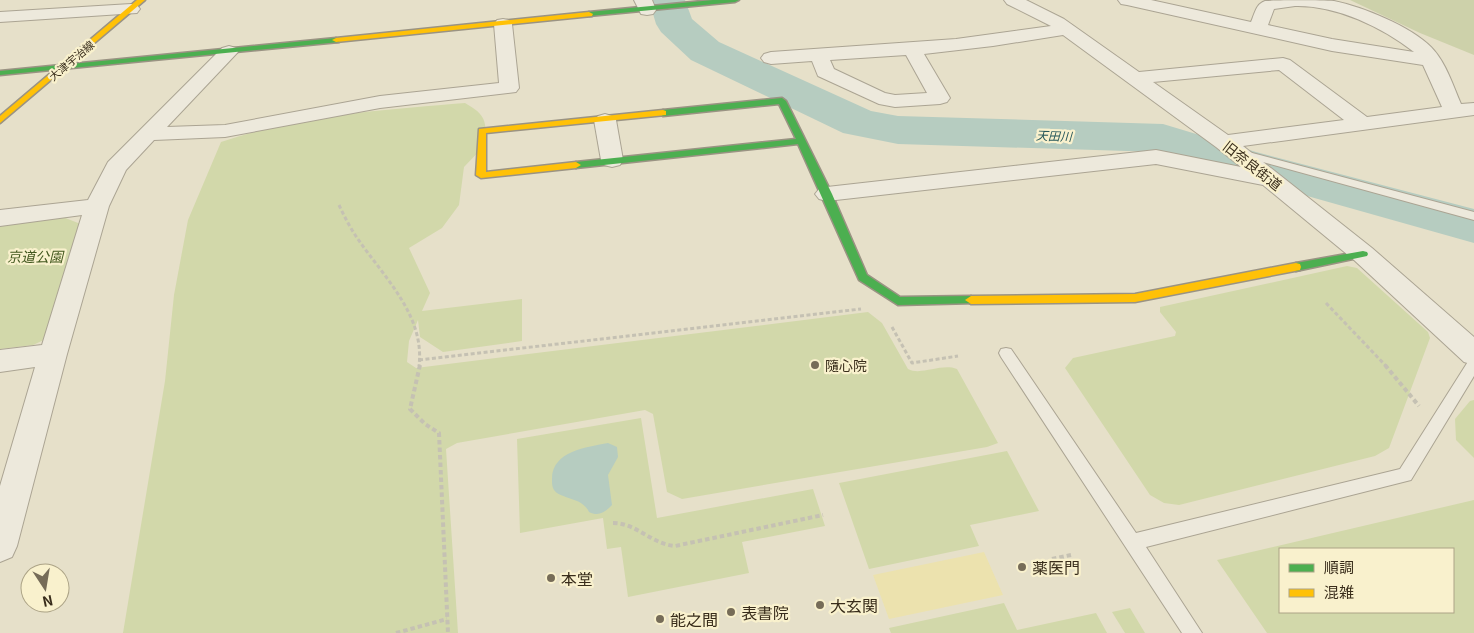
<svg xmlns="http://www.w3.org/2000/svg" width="1474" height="633" font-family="Georgia,'Noto Sans JP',serif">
	<rect width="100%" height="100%" fill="#e6e0c9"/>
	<g fill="#d2d8aa" fill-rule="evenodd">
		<path d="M 465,103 C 486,115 486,120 486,144 L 464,167 L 459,205 L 442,228 L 409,248 L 430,293 L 422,311 L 522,299 L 522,341 L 443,352 L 420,337 L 418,320 L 409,341 L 407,362 L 416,368 L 868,312 L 882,323 L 908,369 C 921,376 941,363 957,369 L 998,443 L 987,447 L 682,499 L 667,492 L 653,414 L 645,410 L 457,443 L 446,449 L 458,633 L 123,633 L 165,381 L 174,295 L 188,220 L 221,142 C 299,115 383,110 465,103 Z"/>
		<path d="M 63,217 L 83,225 L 46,339 L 33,345 L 0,349 L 0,226 Z"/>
		<path d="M 1347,266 L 1357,268 L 1428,332 L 1430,338 L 1389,448 L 1375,456 L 1179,505 L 1164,503 L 1150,495 L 1065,368 L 1073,358 L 1175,336 L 1176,332 L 1160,312 L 1160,307 Z"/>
		<path d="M 1474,400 L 1474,458 L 1456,440 L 1455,419 L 1470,401 Z"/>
		<path d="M 641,418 L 657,518 L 813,489 L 825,526 L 742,542 L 749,573 L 628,597 L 621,547 L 607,549 L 603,518 L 520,533 L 517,439 Z"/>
		<path d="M 1007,451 L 1039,511 L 970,525 L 979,546 L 869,569 L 839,483 Z"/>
		<path d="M 1474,500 L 1474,633 L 1267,633 L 1217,560 ZM 1280,549 L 1453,549 L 1453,612 L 1280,612 Z"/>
		<path d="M 1004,603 L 1017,630 L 1096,613 L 1107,633 L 891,633 L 889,628 Z"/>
		<path d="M 1130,608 L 1145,633 L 1125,633 L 1112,612 Z"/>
	</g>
	<path fill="#ece2ae" d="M 984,552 L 1003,595 L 889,619 L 873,575 Z"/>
	<path fill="#cdd1aa" d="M 1350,0 L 1474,0 L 1474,55 L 1420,33 Z"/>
	<g fill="#b6ccc0">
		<path d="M 1273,166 L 1474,220 L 1474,230 L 1286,177 Z"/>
		<path d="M 608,443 L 617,447 L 618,457 L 608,475 L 612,505 C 605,512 599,517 589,512 C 583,499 569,500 557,493 C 552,489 552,485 552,479 C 552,451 587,447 608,443 Z"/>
	</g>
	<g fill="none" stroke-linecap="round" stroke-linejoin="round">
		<path fill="#b6ccc0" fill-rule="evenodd" d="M 649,0 L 685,0 L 692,19 L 719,42 L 871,111 L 898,116 L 1163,124 L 1256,152 L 1474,209 L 1474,243 L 1222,172 L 1159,152 L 898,144 L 843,133 L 691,60 L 661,32 L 656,24 Z"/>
		<g stroke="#aba493" stroke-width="2">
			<g id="lane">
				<path d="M 1241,150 L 1474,212 L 1474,220 L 1237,155 L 1235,153 L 1237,151 Z"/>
				<path d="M 1006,348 L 1011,349 L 1136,533 L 1400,469 L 1469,360 L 1474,358 L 1474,376 L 1411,480 L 1146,547 L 1202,633 L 1182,633 L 1001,357 L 999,353 L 1001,349 Z"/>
			</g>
		</g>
		<g stroke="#aba493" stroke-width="2">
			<g id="street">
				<path d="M 634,0 L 652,0 L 656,10 L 653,14 L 647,15 L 641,14 Z"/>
				<path d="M 1004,0 L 1026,0 L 1064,19 L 1139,72 L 1283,58 L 1290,60 L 1367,117 L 1442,107 L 1423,65 L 1332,51 L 1127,5 L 1121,4 L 1118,0 L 1151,0 L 1251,22 C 1255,13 1256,4 1265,1 C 1280,0 1321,0 1334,1 C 1363,7 1410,26 1431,47 C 1446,62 1453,86 1461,104 L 1474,103 L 1474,115 L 1243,146 L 1372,248 L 1474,337 L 1474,365 L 1464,362 L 1354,260 L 1263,185 L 1156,164 L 827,201 L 819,199 L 815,194 L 819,189 L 827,187 L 1156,150 L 1241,167 L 1216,147 L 1063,35 L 993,46 L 924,54 L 950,98 L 947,102 L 940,104 L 895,107 L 879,104 L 818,76 L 812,61 L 771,64 L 764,62 L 761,58 L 764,54 L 771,52 L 956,39 L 1051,26 L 1007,4 ZM 1295,6 C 1336,5 1382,27 1414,52 L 1332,39 L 1268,25 L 1274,9 ZM 906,55 L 927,93 L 895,95 L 885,93 L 834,69 L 830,60 ZM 1279,70 L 1344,120 L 1228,135 L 1153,82 Z"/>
				<path d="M 131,4 L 137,5 L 140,9 L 137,13 L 0,22 L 0,12 Z"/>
				<path d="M 503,19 L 509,20 L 512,24 L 519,88 L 516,92 L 380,108 L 225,137 L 154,140 L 126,170 L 109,206 L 67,354 L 17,546 L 12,557 L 0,562 L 0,486 L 35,367 L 0,372 L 0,350 L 42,345 L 82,215 L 0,226 L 0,210 L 88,200 L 108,162 L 222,48 L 229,46 L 236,48 L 238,52 L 167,127 L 225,125 L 380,96 L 499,83 L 494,24 L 497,20 Z"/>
				<path d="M 605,114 L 612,116 L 616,120 L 623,160 L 620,165 L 612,167 L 604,165 L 601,160 L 594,120 L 598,116 Z"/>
			</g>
		</g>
		<g stroke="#9a9383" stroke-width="3">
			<g id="fast">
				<path d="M 713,0 L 739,0 L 735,2 L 589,16 L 585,14 L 589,12 Z"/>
				<path d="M 336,38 L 340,40 L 339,42 L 0,75 L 0,71 Z"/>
				<path d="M 782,98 L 786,101 L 832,194 L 867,275 L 900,297 L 971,296 L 977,300 L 975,303 L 898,305 L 859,280 L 798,144 L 576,168 L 571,165 L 576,162 L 796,139 L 779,104 L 663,116 L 659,113 L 663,110 Z"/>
				<path d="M 1363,251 L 1367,252 L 1368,254 L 1367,256 L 1296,271 L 1291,267 L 1296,263 Z"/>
			</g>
		</g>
		<g stroke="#9a9383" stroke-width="3">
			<g id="slow">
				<path d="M 137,0 L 145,0 L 0,123 L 0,116 Z"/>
				<path d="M 589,12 L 593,14 L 592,16 L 336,42 L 332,40 L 336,38 Z"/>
				<path d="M 663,110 L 666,111 L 666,115 L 486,133 L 486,172 L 576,162 L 581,165 L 576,168 L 481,178 L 476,175 L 479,129 Z"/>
				<path d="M 1296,263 L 1300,264 L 1301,267 L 1300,270 L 1135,302 L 971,304 L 965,300 L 971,296 L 1135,294 Z"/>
			</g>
		</g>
		<g stroke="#c5c1b3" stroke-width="3" stroke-dasharray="4 2.5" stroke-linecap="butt">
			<path d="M 339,205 C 345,218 352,231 360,242 C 386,279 425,317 419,366"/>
			<path d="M 1326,303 L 1386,366"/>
			<path d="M 892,327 L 912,363 L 958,356"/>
			<path d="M 419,360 L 861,309"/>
		</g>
		<g stroke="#c5c1b3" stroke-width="4" stroke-dasharray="4.5 3" stroke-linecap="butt">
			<path d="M 420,365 L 410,409 L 425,424 L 439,433 L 448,633"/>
			<path d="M 1385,365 L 1419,406"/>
			<path d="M 613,523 C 637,523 651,544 675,546 L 823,515"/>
			<path d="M 1052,559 L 1071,555"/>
			<path d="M 396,633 L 447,619"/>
		</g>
		<use href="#lane" fill="#ede9dc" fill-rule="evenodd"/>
		<use href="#street" fill="#ede9dc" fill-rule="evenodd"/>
		<use href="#fast" fill="#4caf50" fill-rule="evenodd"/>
		<use href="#slow" fill="#ffc107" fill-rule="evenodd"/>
	</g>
	<g fill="#766c58" stroke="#f9f1cd" stroke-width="2">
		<circle cx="815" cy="365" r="5"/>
		<circle cx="1022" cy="567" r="5"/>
		<circle cx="551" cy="578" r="5"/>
		<circle cx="820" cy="605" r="5"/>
		<circle cx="731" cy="612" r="5"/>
		<circle cx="660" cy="619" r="5"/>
	</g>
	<g text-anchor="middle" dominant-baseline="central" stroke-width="4.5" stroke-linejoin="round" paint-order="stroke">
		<g font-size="11" fill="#392d1b" stroke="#f9f1cd">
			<text transform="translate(71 60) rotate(-40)">大津宇治線</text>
		</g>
		<g font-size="12" font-style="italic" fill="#28585b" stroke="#f9f1cd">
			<text transform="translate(1054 135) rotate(2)">天田川</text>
		</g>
		<g font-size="14" fill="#392d1b" stroke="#f9f1cd">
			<text transform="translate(1253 165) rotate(38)">旧奈良街道</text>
		</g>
		<g font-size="14" font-style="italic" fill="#43581f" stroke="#f9f1cd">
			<text x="35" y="256">京道公園</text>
		</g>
		<g font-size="14" fill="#392d1b" stroke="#f9f1cd" text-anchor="start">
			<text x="825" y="365">隨心院</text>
		</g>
		<g font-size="16" fill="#392d1b" stroke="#f9f1cd" text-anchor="start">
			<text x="1032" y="567">薬医門</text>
			<text x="561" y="578">本堂</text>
			<text x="830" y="605">大玄関</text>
			<text x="741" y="612">表書院</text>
			<text x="670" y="619">能之間</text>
		</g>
	</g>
	<rect x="1279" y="548" width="175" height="65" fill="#f9f1cd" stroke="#aca386"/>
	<rect x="1289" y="564" width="25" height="8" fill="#4caf50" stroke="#aca386"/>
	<text x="1324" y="573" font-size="15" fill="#392d1b">順調</text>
	<rect x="1289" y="589" width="25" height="8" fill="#ffc107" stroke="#aca386"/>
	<text x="1324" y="598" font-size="15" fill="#392d1b">混雑</text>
	<g transform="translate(45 588) rotate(168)"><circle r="24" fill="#f9f1cd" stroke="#aca386"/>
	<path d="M0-4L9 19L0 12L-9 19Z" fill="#766c58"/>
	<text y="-8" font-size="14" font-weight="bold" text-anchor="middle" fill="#392d1b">N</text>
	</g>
</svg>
